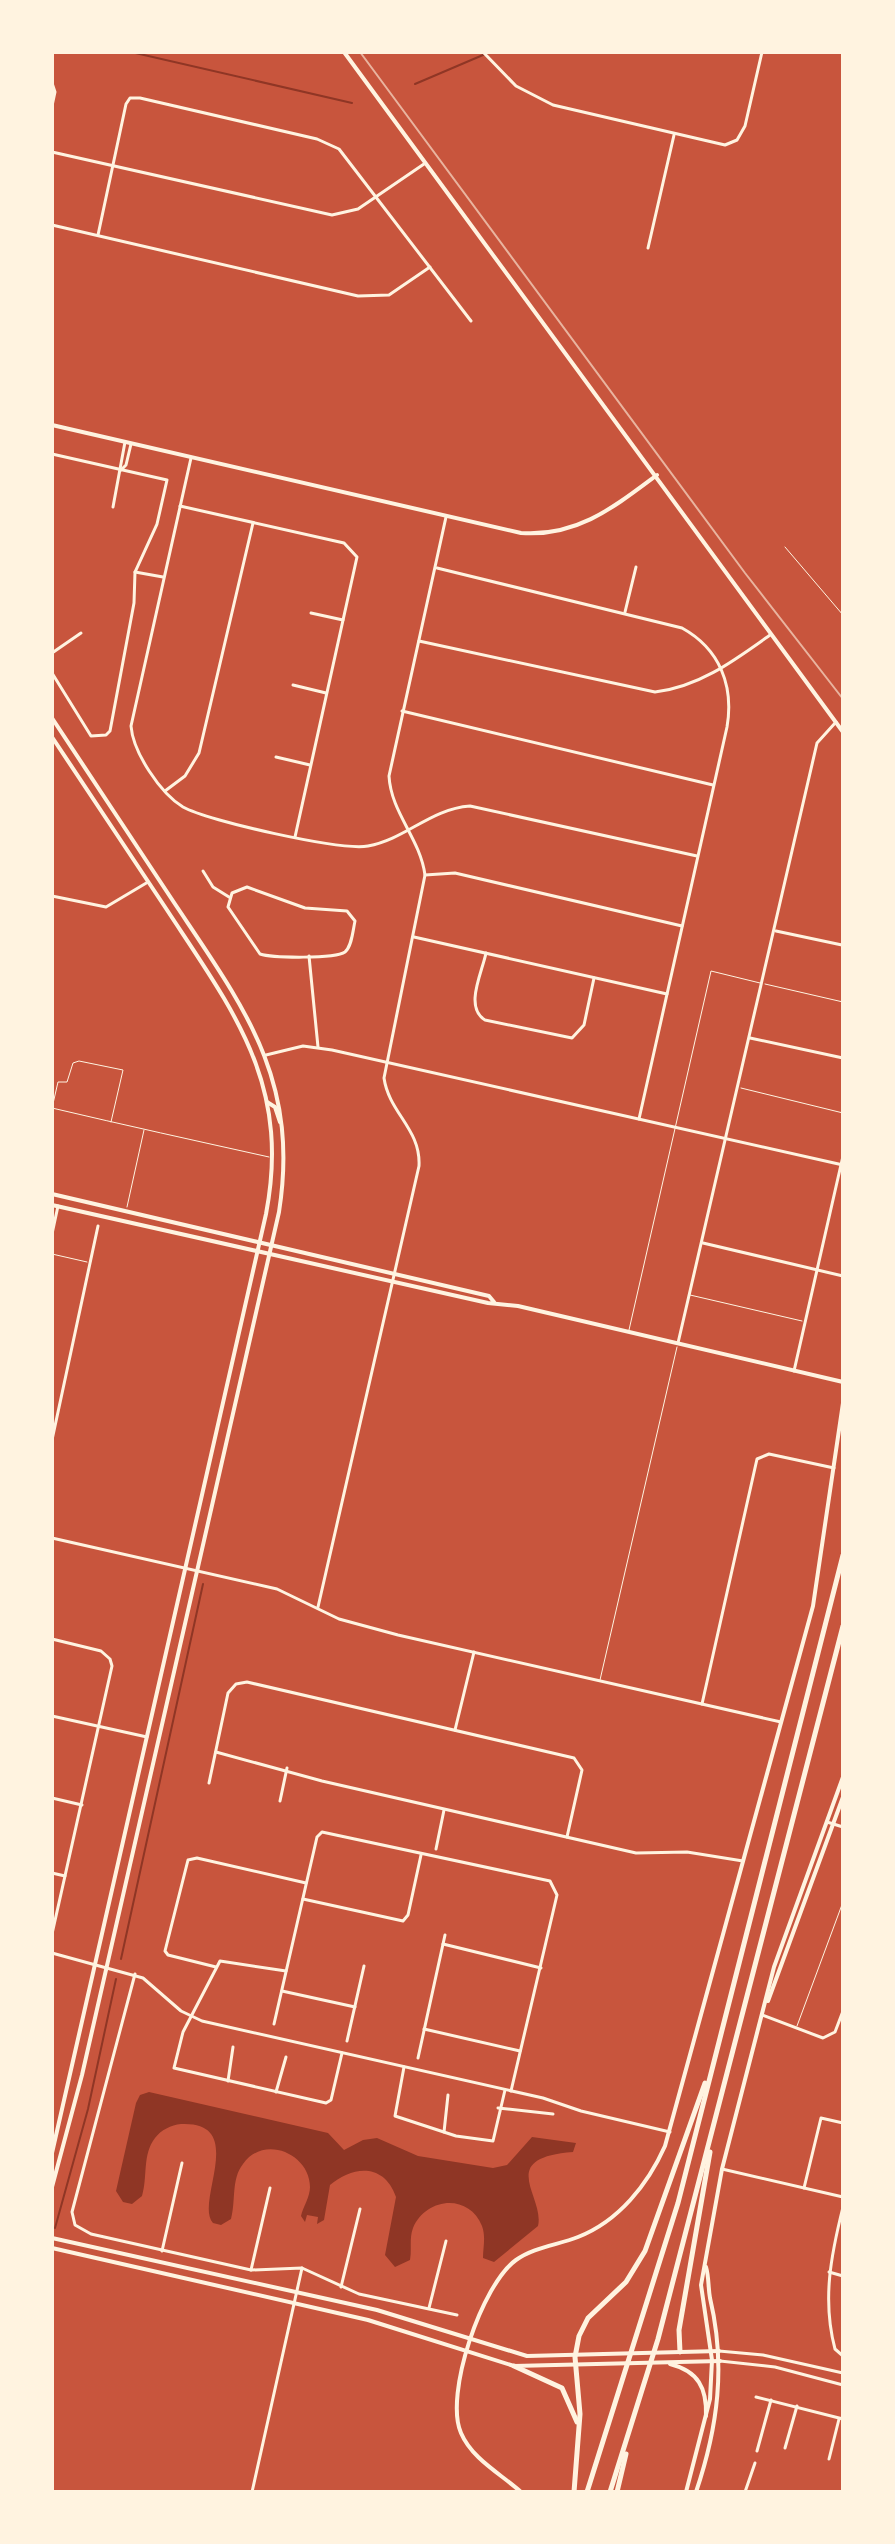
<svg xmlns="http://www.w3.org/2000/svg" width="895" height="2544" font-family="'Varela Round',sans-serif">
	<rect width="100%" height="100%" fill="#c8553d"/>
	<path fill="#8f3625" d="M 149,2092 L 328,2133 L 344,2150 L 363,2140 L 377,2138 L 418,2156 L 493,2168 L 507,2165 L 532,2137 L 576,2143 L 573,2152 C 495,2158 545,2196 538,2226 L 494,2262 L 483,2258 C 483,2247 486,2237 482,2226 C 469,2193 426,2197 413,2228 C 409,2239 412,2249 410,2260 L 395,2267 L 385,2255 L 396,2197 C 384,2162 352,2166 330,2185 L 324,2220 L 317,2224 L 318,2217 L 307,2215 L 305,2222 L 301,2216 C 303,2207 310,2197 310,2187 C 310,2154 264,2134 243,2164 C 231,2179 236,2201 231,2219 L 221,2225 L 213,2223 C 194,2203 249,2121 181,2124 C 171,2125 161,2130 155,2138 C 142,2155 148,2176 142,2196 L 132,2204 L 123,2202 L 116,2191 L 136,2103 L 140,2095 Z"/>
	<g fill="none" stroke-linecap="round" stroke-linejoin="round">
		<g stroke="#8f3625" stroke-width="2">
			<path d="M 131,52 L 352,103"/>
			<path d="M 415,84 L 490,52"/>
			<path d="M 121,1959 L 203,1584"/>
			<path d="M 55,2228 L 88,2109 L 116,1979"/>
		</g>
		<g stroke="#fff3e0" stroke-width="1">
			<path d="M 785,547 L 843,615"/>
			<path d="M 765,984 L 843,1002"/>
			<path d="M 741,1088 L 843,1113"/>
			<path d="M 111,1122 L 123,1070 L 79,1061 L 73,1063 L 67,1082 L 58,1082 L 52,1108 C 124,1125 197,1141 269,1157"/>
			<path d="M 127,1207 L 144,1130"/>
			<path d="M 52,1254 L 87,1262"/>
			<path d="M 690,1295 L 802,1321"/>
			<path d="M 629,1330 L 711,971 L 760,983"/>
			<path d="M 600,1680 L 677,1347"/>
			<path d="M 797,2026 L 843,1902"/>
		</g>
		<g stroke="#fff3e0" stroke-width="3">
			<path d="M 483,52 L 516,86 L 553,105 L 725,145 L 737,140 L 745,126 L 762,52"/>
			<path d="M 52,83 L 55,92 L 52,106"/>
			<path d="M 52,152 L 332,215 L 358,209 L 424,164"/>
			<path d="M 52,225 L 358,296 L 389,295 L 430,267"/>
			<path d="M 98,235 L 126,104 L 130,98 L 140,98 L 317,139 L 339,149 L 471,321"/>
			<path d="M 648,248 L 674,135"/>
			<path d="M 52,454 L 167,480 L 157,524 L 135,572 L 134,603 L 110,731 L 106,735 L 91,736 L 52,673"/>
			<path d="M 191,458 L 131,726 C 133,752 160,793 183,807 C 208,821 341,851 368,846 C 406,839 430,809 470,806 L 697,856"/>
			<path d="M 121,470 L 126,465 L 131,444"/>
			<path d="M 180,506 L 344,543 L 357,557 L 295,837"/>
			<path d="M 113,507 L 125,442"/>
			<path d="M 437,568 L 682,628 C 720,649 734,686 727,727 L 639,1119"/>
			<path d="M 135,572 L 163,577"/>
			<path d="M 625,612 L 636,567"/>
			<path d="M 311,613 L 343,620"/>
			<path d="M 419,641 L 655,692 C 699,687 735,660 770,635"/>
			<path d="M 52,653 L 81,633"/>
			<path d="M 293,685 L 326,693"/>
			<path d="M 402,711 L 713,785"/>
			<path d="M 276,757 L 310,765"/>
			<path d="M 165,791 L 185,776 L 199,753 L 253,523"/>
			<path d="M 203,871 L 213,887 L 229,897"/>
			<path d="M 425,875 L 455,873 L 682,926"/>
			<path d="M 247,887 L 305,908 L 347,911 L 355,921 C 353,930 352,946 345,952 C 335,959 272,958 260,954 L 228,907 L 232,893 Z"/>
			<path d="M 52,896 L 106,907 L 148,882"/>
			<path d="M 776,931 L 842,945"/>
			<path d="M 414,937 L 667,994"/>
			<path d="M 486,953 C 482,973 464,1007 485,1020 L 572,1038 L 584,1025 L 594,978"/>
			<path d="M 309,956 L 318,1047"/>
			<path d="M 750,1038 L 843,1058"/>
			<path d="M 266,1055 L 303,1046 L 332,1050 L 843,1165"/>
			<path d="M 52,1234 L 58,1206"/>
			<path d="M 703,1243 L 843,1276"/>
			<path d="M 678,1343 L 817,743 L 836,722"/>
			<path d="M 794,1371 L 843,1156"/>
			<path d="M 52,1440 L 98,1226"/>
			<path d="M 52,1538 L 277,1589 L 339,1619 L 398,1635 L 781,1722"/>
			<path d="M 318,1607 L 419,1166 C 421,1129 389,1113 384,1078 L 425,875 C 420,838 391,813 389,776 L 446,517"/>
			<path d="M 52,1639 L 101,1651 L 110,1659 L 112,1666 L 52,1934"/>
			<path d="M 702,1704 L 757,1459 L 769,1454 L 834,1468"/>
			<path d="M 52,1716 L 147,1737"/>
			<path d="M 455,1730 L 474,1652"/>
			<path d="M 216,1752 L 322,1781 L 636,1853 L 687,1852 L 743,1861"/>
			<path d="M 209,1783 L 228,1693 L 236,1684 L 247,1682 L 574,1758 L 582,1770 L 567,1837"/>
			<path d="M 52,1798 L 82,1805"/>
			<path d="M 280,1801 L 287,1768"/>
			<path d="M 827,1822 L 843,1827"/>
			<path d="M 436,1849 L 444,1810"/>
			<path d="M 52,1873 L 65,1876"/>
			<path d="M 303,1899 L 403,1921 L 408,1915 L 421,1855"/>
			<path d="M 443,1944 L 541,1968"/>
			<path d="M 52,1953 L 143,1978 L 181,2011 L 202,2021 L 543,2098 L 581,2111 L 670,2132"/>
			<path d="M 216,1967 L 168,1955 L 165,1951 L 188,1860 L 197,1858 L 306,1883"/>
			<path d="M 286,1971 L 220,1961 L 183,2032 L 174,2068 L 326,2103 L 331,2100 L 342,2053"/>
			<path d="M 135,1974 L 72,2212 L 75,2225 L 91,2234 L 251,2270 L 302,2268 L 359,2294 L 457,2315"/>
			<path d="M 282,1991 L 355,2007"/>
			<path d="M 762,2015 L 823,2038 L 835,2032 L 843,2011"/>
			<path d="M 274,2024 L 317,1837 L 322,1832 L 550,1881 L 557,1895 L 511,2091"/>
			<path d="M 424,2029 L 520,2051"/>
			<path d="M 347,2041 L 364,1966"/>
			<path d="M 418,2058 L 445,1935"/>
			<path d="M 404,2067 L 395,2116 L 456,2136 L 493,2141 L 505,2090"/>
			<path d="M 228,2081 L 233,2047"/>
			<path d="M 276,2092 L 286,2057"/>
			<path d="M 498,2108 L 553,2114"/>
			<path d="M 444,2132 L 448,2095"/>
			<path d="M 722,2169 L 843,2197"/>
			<path d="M 804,2188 L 821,2118 L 843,2123"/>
			<path d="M 843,2207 C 831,2255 822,2300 835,2349 L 843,2356"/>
			<path d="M 162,2251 L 182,2163"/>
			<path d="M 251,2270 L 270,2188"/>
			<path d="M 829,2272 L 843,2276"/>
			<path d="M 341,2287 L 360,2209"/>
			<path d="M 429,2308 L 446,2241"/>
			<path d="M 756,2397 L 843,2419"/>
			<path d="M 785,2448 L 797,2406"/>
			<path d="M 757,2451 L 771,2400"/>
			<path d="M 829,2459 L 839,2419"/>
			<path d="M 252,2492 L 302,2268"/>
			<path d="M 745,2492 L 755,2463"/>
		</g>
		<g stroke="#fff3e0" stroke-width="3">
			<path d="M 719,2351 L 763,2355 L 843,2373"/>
			<path d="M 720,2361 L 775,2367 L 843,2385"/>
		</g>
		<g stroke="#fff3e0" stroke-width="4">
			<path d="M 52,425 L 521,533 C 577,537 614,507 657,475"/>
			<path d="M 52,718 C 92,779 133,840 173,901 C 243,1006 300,1078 279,1212 L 82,2075 L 52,2187"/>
			<path d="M 52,737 C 90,795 129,852 167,910 C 234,1012 291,1084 266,1214 L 52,2153"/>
			<path d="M 267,1102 L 275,1107 L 280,1122"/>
			<path d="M 52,1194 L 489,1296 L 494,1302"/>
			<path d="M 52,1205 L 488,1303 L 518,1306 L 843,1382"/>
			<path d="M 768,2001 L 843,1797"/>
			<path d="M 52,2238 L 377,2310 L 527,2356 L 719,2351"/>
			<path d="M 52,2248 L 368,2320 L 514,2366 L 720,2361"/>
			<path d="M 670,2364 C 698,2371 707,2388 706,2416"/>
			<path d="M 521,2492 C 501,2474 472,2459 461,2433 C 444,2395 482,2284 516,2260 C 534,2247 558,2245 578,2237 C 619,2221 648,2184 665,2146 L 813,1606 L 843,1403"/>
			<path d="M 686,2492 L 710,2399 L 712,2360 L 701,2285 L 722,2169 L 774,1967 L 843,1777"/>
			<path d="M 696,2492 C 718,2427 726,2365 710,2298 C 708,2287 709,2277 706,2267"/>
		</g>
		<path stroke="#fff3e0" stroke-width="4" d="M 344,52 L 843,732"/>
		<g stroke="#fff3e0" stroke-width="5">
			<path d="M 680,2352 L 679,2330 L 710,2152"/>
			<path d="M 514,2366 L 562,2388 L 577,2422"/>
			<path d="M 574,2492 L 580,2414 L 575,2357 L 579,2336 L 588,2318 L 626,2282 L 645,2251 L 705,2083"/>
			<path d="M 587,2492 L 678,2203 L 843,1555"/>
			<path d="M 610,2492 L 658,2339 L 843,1626"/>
			<path d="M 617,2492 L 626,2454"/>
		</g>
		<path stroke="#e9b49f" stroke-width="2" d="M 360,52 L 745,573 L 843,699"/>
	</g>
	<rect width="895" height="2544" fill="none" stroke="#fff3e0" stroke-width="108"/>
</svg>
